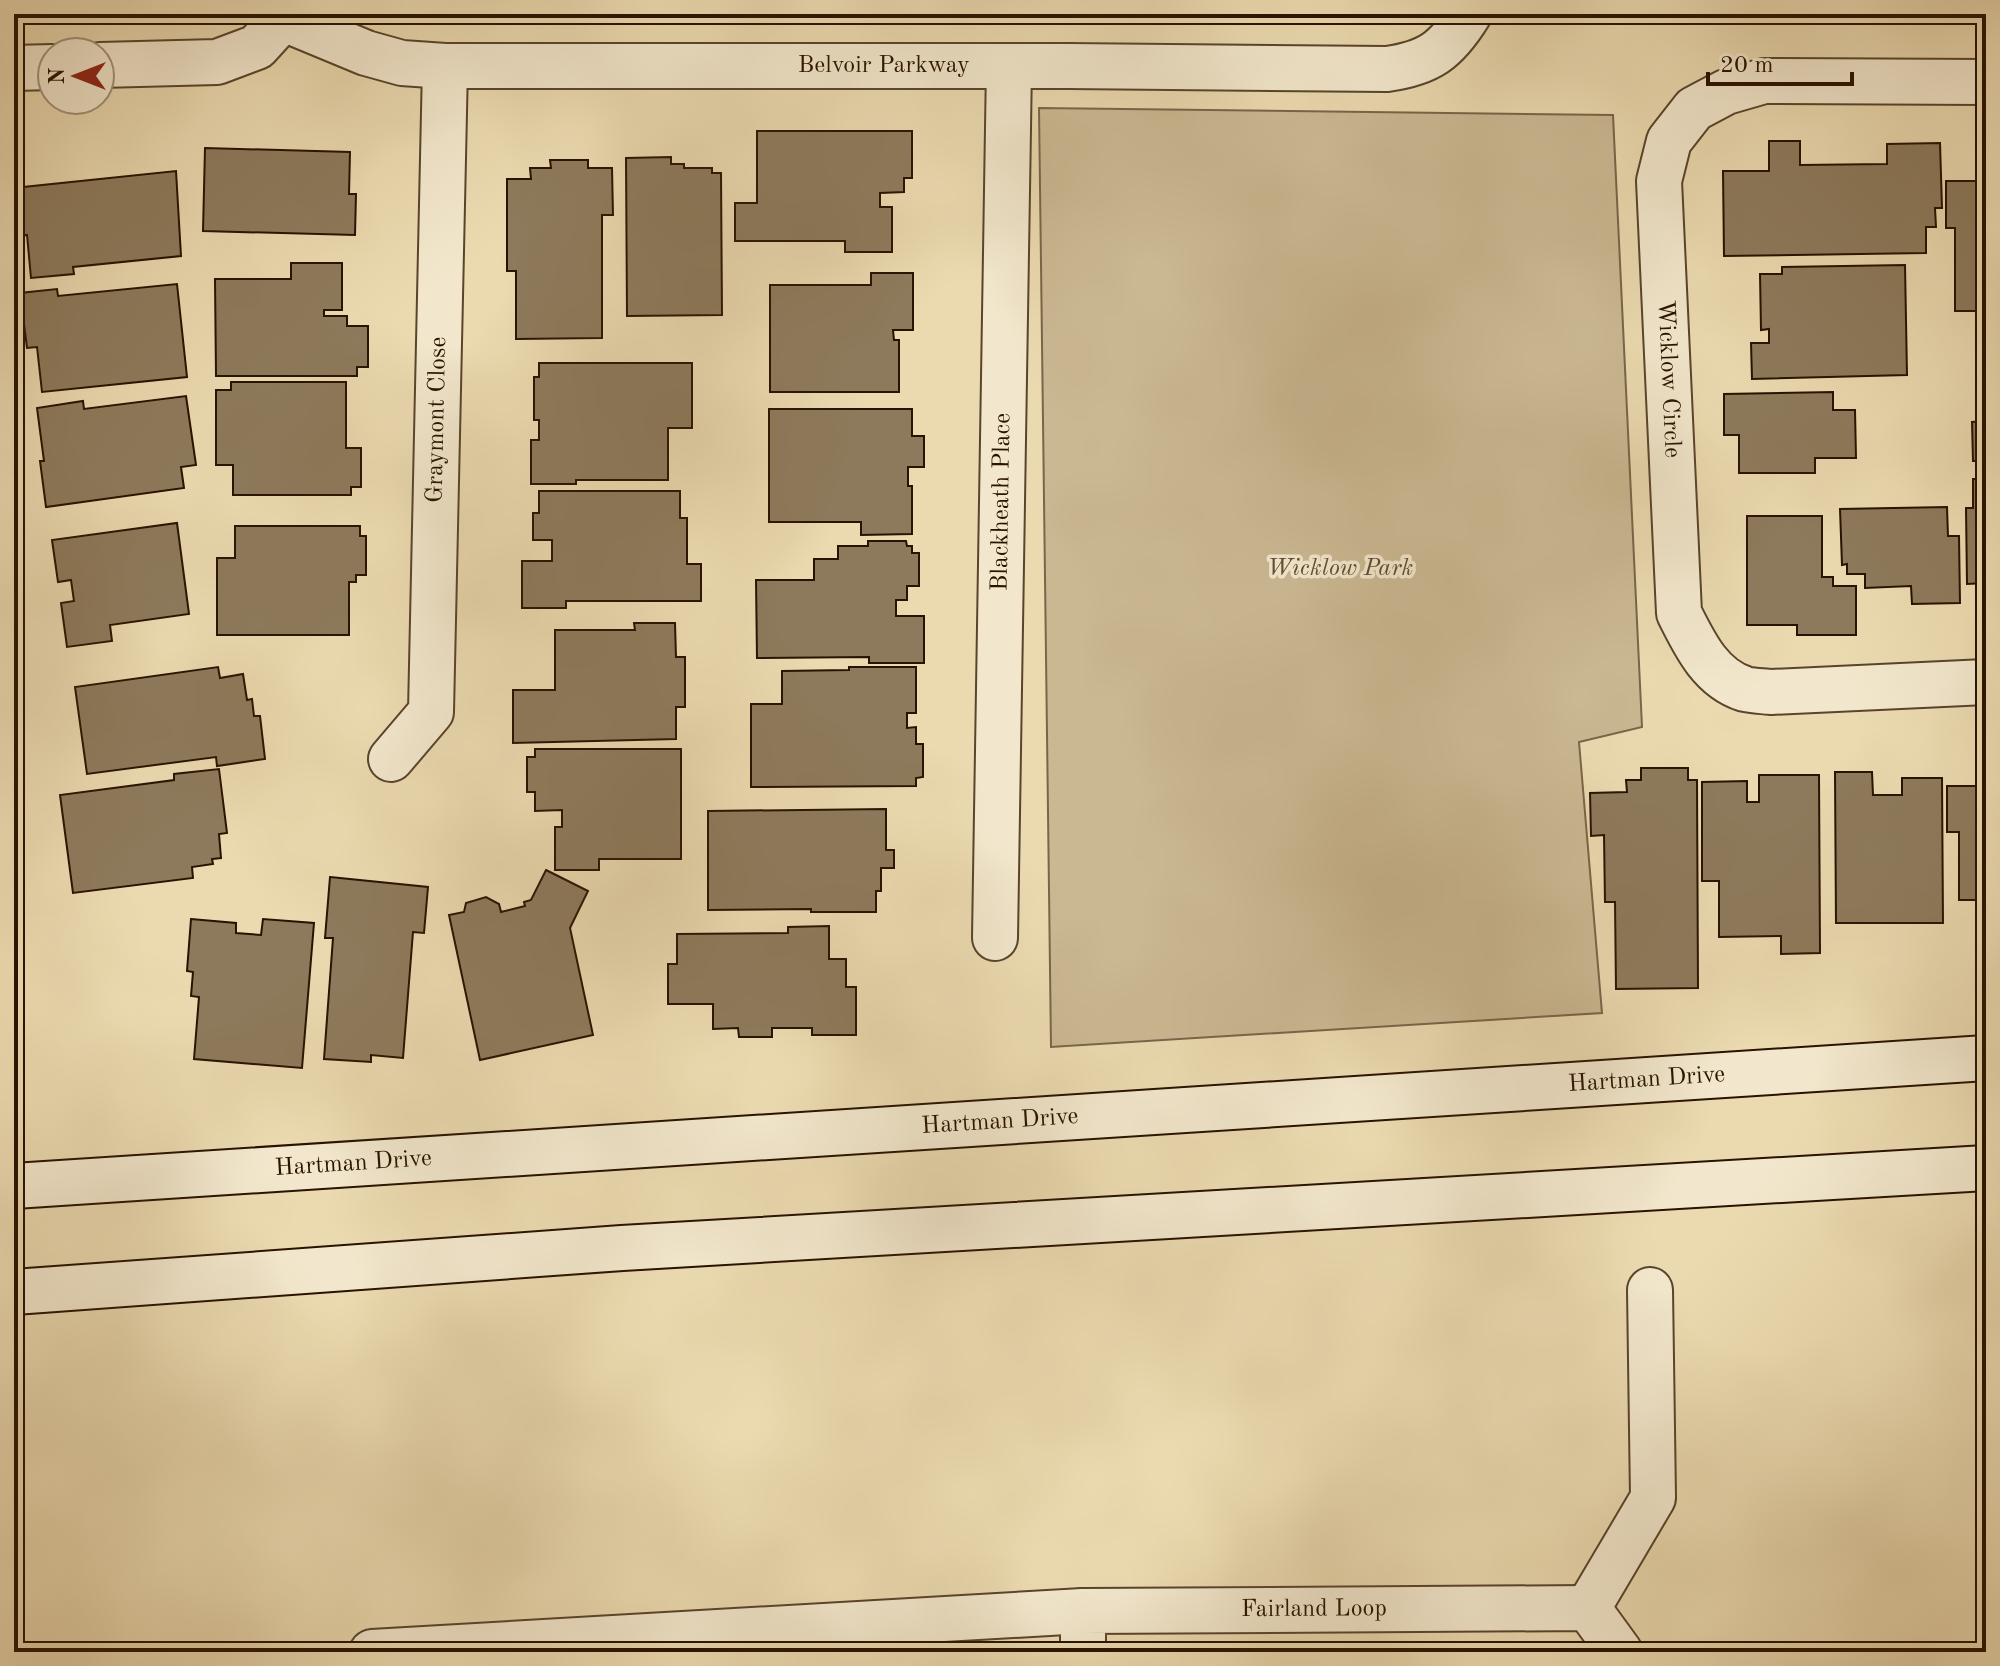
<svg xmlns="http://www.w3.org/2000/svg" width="2000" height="1666" font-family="'Old Standard TT',serif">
	<rect width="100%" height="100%" fill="#ebdab0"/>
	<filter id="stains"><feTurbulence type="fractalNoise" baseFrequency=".0025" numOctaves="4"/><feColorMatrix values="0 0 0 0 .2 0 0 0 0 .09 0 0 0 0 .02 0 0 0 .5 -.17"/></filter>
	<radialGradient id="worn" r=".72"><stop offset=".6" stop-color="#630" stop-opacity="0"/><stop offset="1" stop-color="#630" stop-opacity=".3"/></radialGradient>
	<path fill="#cab892" stroke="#796549" stroke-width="2" d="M 1039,108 L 1613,115 L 1642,727 L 1579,742 L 1602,1013 L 1051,1047 Z"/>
	<g fill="#8d7a5c" stroke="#281200" stroke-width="2">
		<rect x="1561" y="14" width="137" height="6"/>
		<path d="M 757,131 L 912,131 L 912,178 L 904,178 L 904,192 L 880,193 L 880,207 L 892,207 L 892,252 L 845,252 L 845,241 L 735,241 L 735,203 L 757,203 Z"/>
		<path d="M 1769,141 L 1800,141 L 1800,165 L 1887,164 L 1887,144 L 1940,143 L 1942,208 L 1935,208 L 1936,227 L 1926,227 L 1926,253 L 1724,256 L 1723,171 L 1769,171 Z"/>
		<path d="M 205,148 L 350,152 L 349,194 L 356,194 L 355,235 L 203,231 Z"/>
		<path d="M 671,157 L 671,164 L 684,164 L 684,168 L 712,168 L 712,173 L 721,173 L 722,315 L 627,316 L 626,158 Z"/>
		<path d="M 550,160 L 588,160 L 588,168 L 612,168 L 613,215 L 602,215 L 602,338 L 516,339 L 516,271 L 507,271 L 507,179 L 531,179 L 530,168 L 551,168 Z"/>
		<path d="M 176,171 L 181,256 L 73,267 L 74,274 L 31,278 L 27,235 L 14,237 L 14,188 Z"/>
		<path d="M 1946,181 L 1986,181 L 1986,311 L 1955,311 L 1955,228 L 1946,228 Z"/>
		<path d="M 291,263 L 342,263 L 342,310 L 324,310 L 324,316 L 347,316 L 347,326 L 368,326 L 368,367 L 357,367 L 357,376 L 216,376 L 215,279 L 291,279 Z"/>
		<path d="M 1905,265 L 1907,375 L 1752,379 L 1751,343 L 1769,343 L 1769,329 L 1761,330 L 1760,274 L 1782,274 L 1782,267 Z"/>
		<path d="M 871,273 L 913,273 L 913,330 L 893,330 L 894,340 L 899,340 L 899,392 L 770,392 L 770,285 L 871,285 Z"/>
		<path d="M 177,284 L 187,377 L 42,392 L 37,347 L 27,348 L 20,293 L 57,289 L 58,296 Z"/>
		<path d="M 539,363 L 692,363 L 692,428 L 668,428 L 668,480 L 576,480 L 576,484 L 531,484 L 531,440 L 539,440 L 539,420 L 534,420 L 534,377 L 539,377 Z"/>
		<path d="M 231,382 L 346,382 L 346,448 L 361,448 L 361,487 L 351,487 L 351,495 L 233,495 L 233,465 L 216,465 L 216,390 L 231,390 Z"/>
		<path d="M 1833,392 L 1833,410 L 1855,410 L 1856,458 L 1815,458 L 1815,473 L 1739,473 L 1739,435 L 1724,435 L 1724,394 Z"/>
		<path d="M 186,396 L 196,465 L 181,467 L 184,488 L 46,507 L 40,461 L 44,461 L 37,408 L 83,401 L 84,409 Z"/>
		<path d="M 769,409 L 912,409 L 912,436 L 924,436 L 924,467 L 908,467 L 908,486 L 912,486 L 912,534 L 861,535 L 861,522 L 769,522 Z"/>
		<path d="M 1986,421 L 1986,583 L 1967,584 L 1966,508 L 1973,508 L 1973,479 L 1982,479 L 1982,461 L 1973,461 L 1972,422 Z"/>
		<path d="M 539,491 L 680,491 L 680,518 L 687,518 L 687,564 L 701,564 L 701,601 L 566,601 L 566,608 L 522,608 L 522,561 L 552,561 L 552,540 L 533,540 L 533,513 L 539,513 Z"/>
		<path d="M 1947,507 L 1948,536 L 1959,536 L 1960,603 L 1912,604 L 1911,586 L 1865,588 L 1865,574 L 1847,574 L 1847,564 L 1842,565 L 1840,509 Z"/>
		<path d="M 1747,516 L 1822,516 L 1822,577 L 1833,577 L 1833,586 L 1856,586 L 1856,635 L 1797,635 L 1797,625 L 1747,625 Z"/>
		<path d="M 177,523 L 189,614 L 110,625 L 112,641 L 67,647 L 61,603 L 74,601 L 71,580 L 58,582 L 52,540 Z"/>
		<path d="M 235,526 L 360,526 L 360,536 L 366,536 L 366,575 L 356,575 L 356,582 L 349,582 L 349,635 L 217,635 L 217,558 L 235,558 Z"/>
		<path d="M 868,541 L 906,541 L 907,546 L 912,546 L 912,553 L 919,553 L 919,586 L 907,586 L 907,600 L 896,600 L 896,616 L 924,616 L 924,663 L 869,663 L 869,657 L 757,658 L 756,580 L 814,580 L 814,559 L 838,559 L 838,546 L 868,546 Z"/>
		<path d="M 634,623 L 675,623 L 676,657 L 685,657 L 685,707 L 676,707 L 676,739 L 513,743 L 513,690 L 555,690 L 555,630 L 635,630 Z"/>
		<path d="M 218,667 L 220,678 L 243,674 L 247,700 L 252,699 L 254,716 L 260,716 L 265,759 L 217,766 L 216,757 L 87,774 L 75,687 Z"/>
		<path d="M 849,667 L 916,667 L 916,713 L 907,713 L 907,728 L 916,727 L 916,744 L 923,744 L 923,777 L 916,778 L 916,786 L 751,787 L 751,704 L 782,704 L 782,671 L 849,670 Z"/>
		<path d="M 535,749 L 681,749 L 681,859 L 599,859 L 599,870 L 555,870 L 555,827 L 562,827 L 562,810 L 535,811 L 535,792 L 527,792 L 527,757 L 535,757 Z"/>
		<path d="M 1641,768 L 1688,768 L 1688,780 L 1697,780 L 1698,988 L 1616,989 L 1615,902 L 1605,902 L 1604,835 L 1591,836 L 1590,793 L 1627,792 L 1626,780 L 1641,780 Z"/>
		<path d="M 219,769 L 227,833 L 219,834 L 221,858 L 212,859 L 213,864 L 192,867 L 193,878 L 73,893 L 60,795 L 174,780 L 174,774 Z"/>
		<path d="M 1835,772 L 1872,772 L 1873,795 L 1902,795 L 1902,778 L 1942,778 L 1943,923 L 1836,923 Z"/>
		<path d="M 1759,775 L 1819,775 L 1820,953 L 1781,954 L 1781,936 L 1719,937 L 1719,881 L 1702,881 L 1702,782 L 1747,781 L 1747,802 L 1759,802 Z"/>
		<path d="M 1947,786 L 1986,786 L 1986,900 L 1959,900 L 1959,832 L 1947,832 Z"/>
		<path d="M 886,809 L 886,850 L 894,850 L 894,868 L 881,868 L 881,891 L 876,891 L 876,912 L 811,912 L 811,909 L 708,910 L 708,811 Z"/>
		<path d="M 546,870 L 588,891 L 570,928 L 593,1035 L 480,1060 L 449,915 L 464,912 L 466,903 L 486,897 L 499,904 L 501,912 L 525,906 L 524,902 L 531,900 Z"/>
		<path d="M 330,877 L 428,887 L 424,933 L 413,932 L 403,1058 L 371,1055 L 371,1062 L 324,1059 L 333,938 L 325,938 Z"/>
		<path d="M 191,919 L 236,923 L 236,933 L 261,935 L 263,919 L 314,923 L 302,1068 L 194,1059 L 199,997 L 191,996 L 193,972 L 187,971 Z"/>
		<path d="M 829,926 L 829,959 L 846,959 L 846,987 L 856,987 L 856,1035 L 812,1035 L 812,1028 L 772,1028 L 772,1037 L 739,1037 L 738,1028 L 713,1029 L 713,1004 L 668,1004 L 668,964 L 677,964 L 677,934 L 788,933 L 788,927 Z"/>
	</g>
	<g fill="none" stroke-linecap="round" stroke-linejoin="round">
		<g stroke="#59442c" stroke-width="48">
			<g id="street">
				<path id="s1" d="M 284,19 L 366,53 L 402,63 L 445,66 L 1068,66 L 1387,69 C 1429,63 1446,51 1469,14"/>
				<path d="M 100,65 L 217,62 L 257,47 L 287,14"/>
				<path d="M 14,68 L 52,67"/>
				<path id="s2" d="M 1986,82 L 1764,81 L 1726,92 L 1694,109 L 1669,141 L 1659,181 L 1679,613 C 1694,643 1710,678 1745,689 C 1753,691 1763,691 1771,692 L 1986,682"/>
				<path id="s3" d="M 391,759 L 431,712 L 445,66"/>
				<path id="s4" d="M 995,938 L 1009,66"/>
				<path d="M 1588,1608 L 1653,1498 L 1650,1290"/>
				<path d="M 372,1652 L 1083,1611"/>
				<path id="s5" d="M 1083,1652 L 1083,1611 L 1588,1608 L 1620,1652"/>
			</g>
		</g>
		<g stroke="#281200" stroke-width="48">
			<g id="secondary">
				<path id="s6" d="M 14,1186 L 1986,1058"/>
				<path d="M 14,1292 L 622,1248 L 1986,1168"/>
			</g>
		</g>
		<use href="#street" stroke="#f2e7cc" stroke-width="44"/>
		<use href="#secondary" stroke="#f2e7cc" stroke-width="44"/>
	</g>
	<g text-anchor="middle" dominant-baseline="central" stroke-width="7" stroke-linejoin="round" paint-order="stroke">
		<g font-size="24" fill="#281200" stroke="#f2e7cc">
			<text stroke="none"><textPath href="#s1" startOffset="608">Belvoir Parkway</textPath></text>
			<text stroke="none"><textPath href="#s2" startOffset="578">Wicklow Circle</textPath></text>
			<text stroke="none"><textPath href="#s3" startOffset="354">Graymont Close</textPath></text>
			<text stroke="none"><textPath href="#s4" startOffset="436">Blackheath Place</textPath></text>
			<text stroke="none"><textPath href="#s6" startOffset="1636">Hartman Drive</textPath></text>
			<text stroke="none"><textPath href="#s6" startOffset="988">Hartman Drive</textPath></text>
			<text stroke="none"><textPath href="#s6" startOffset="340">Hartman Drive</textPath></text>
			<text stroke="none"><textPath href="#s5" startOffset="272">Fairland Loop</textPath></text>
		</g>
		<g font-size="24" font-style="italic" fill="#614c33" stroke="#f2e7cc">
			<text x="1340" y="569">Wicklow Park</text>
		</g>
	</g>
	<rect width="2000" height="1666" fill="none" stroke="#ebdab0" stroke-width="48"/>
	<rect x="16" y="16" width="1968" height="1634" fill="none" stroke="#281200" stroke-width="4"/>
	<rect x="24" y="24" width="1952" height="1618" fill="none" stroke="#281200" stroke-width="2"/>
	<g transform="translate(76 76) rotate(270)"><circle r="38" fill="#f2e7cc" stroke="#a1927a" stroke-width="2"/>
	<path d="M0-6L14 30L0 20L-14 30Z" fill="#8f2418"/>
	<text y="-12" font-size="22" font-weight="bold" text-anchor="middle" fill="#281200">N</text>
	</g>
	<path d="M1708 72v12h144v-12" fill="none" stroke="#281200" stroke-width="4"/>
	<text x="1720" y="72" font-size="24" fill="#281200" stroke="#f2e7cc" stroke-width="6" paint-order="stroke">20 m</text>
	<rect width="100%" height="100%" filter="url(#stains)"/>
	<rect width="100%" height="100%" fill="url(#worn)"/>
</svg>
